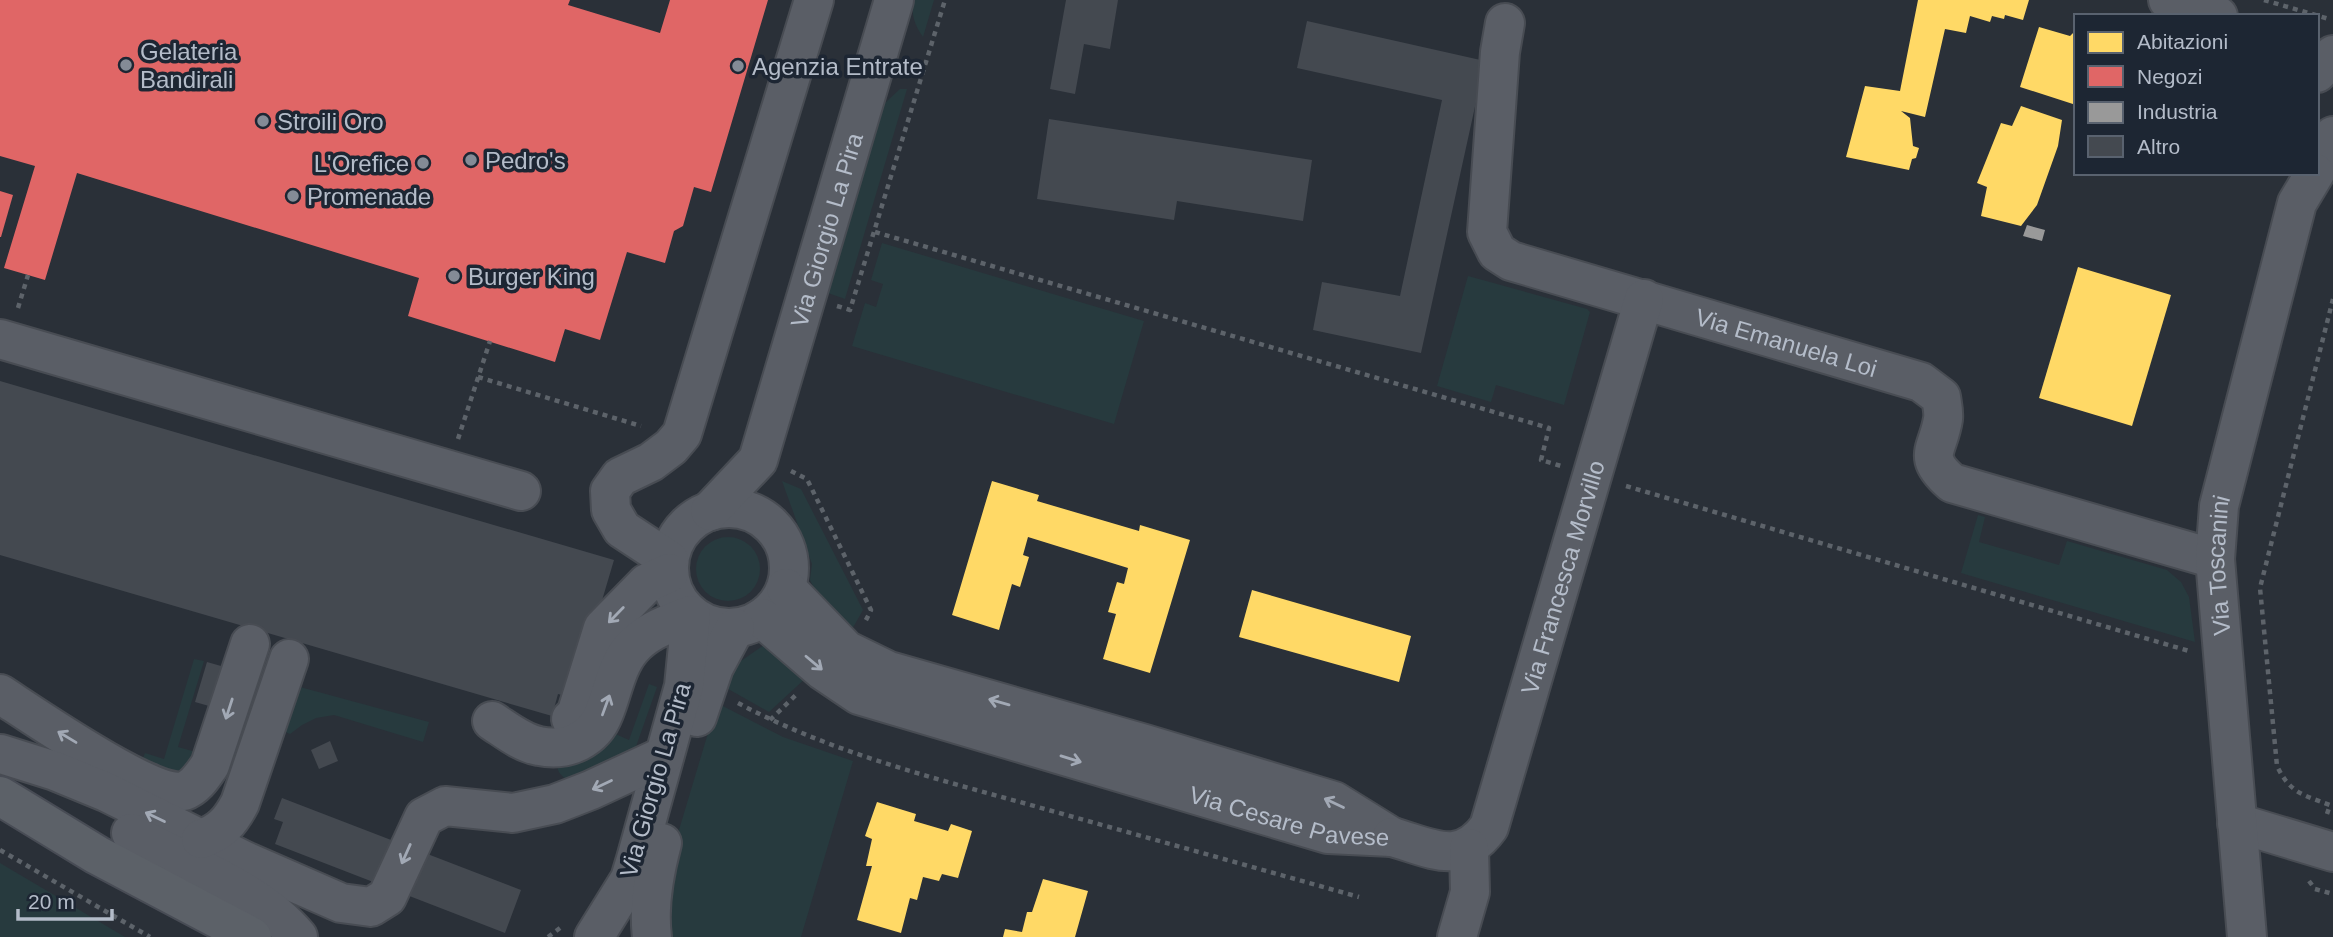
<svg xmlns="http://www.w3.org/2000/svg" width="2333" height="937" font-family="Helvetica,sans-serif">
	<rect width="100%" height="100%" fill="#2a3038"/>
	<g fill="#273a3e">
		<path d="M 914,0 L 934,0 L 923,37 C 915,26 910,13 914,0 Z"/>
		<path d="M 900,89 L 907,89 L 845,299 L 828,293 L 885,103 Z"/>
		<path d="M 882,243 L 1144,321 L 1114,424 L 852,346 L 865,303 L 876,307 L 883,284 L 871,280 Z"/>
		<path d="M 1468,276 L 1587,309 L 1590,312 L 1564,405 L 1496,385 L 1491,402 L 1437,386 Z"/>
		<path d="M 782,481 L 801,489 L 863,610 L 851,631 L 817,594 L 810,580 L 812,564 Z"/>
		<path d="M 1978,515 L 1985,517 L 1979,542 L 2059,565 L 2067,541 L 2167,570 L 2181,582 L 2189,597 L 2195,642 L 1961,573 Z"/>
		<circle cx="728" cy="569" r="32"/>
		<path d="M 767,643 L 808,676 L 769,712 L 723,686 L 738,663 Z"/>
		<path d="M 194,659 L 204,661 L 178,747 L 203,754 L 185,776 L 142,761 L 145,753 L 164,759 Z"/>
		<path d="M 649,684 L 657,687 L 633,755 L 567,780 C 559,774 556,770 558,760 L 611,732 L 629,740 Z"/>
		<path d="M 300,687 L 429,722 L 423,742 L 334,715 L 316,718 L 302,725 L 290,734 L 281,730 Z"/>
		<path d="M 717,703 L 783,737 L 853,761 L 801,937 L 668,937 L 664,880 Z"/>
		<path d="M 0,863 L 125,937 L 0,937 Z"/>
	</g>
	<g fill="#ffd966">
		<path d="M 1918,0 L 2029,0 L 2023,20 L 2005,15 L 2004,19 L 1992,16 L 1990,22 L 1970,16 L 1966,33 L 1945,29 L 1925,117 L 1901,111 L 1910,118 L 1913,146 L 1919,148 L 1916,158 L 1912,159 L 1909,170 L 1846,157 L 1865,86 L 1900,91 Z"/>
		<path d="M 2039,27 L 2070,36 L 2076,30 L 2076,105 L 2020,87 Z"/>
		<path d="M 2021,106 L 2062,120 L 2058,146 L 2037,205 L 2021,226 L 1981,216 L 1987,187 L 1977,183 L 2001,123 L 2012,126 Z"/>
		<path d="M 2078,267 L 2171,295 L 2132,426 L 2039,398 Z"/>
		<path d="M 992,481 L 1039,495 L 1037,501 L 1139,531 L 1140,525 L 1190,540 L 1150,673 L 1103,659 L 1116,614 L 1108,612 L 1117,582 L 1124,584 L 1128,568 L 1028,537 L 1023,555 L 1029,557 L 1020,587 L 1012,584 L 999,630 L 952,615 Z"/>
		<path d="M 1252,590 L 1411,636 L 1399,682 L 1239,637 Z"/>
		<path d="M 877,802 L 916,814 L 914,821 L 948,831 L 951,824 L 972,831 L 958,878 L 942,874 L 939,881 L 923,877 L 917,900 L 910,898 L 901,933 L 857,920 L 872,866 L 866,866 L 872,839 L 865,836 Z"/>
		<path d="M 1043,879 L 1088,891 L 1075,937 L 1003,937 L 1005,929 L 1022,932 L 1027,912 L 1032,912 Z"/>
	</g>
	<g fill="#e06666">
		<path d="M 0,0 L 570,0 L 568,5 L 660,33 L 670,0 L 768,0 L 711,192 L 694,187 L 683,226 L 674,231 L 665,263 L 627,252 L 600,340 L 565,329 L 555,362 L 408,316 L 419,278 L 77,173 L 45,280 L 4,268 L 35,166 L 0,156 Z"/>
		<path d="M 0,191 L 13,195 L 1,237 L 0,237 Z"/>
	</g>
	<path fill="#999" d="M 2027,225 L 2045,230 L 2042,241 L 2023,236 Z"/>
	<g fill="#444950">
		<path d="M 1066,0 L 1118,0 L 1110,49 L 1084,44 L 1075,94 L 1050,89 Z"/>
		<path d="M 1307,21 L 1485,61 L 1421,353 L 1313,330 L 1322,282 L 1400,296 L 1442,100 L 1297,68 Z"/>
		<path d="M 1049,119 L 1312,160 L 1303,221 L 1177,201 L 1174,220 L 1037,199 Z"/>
		<path d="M 0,381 L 614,560 L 573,698 L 558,694 L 552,716 L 0,555 Z"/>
		<path d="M 207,662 L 228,668 L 216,708 L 195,702 Z"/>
		<path d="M 330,741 L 338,761 L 319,769 L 311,750 Z"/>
		<path d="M 282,798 L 521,890 L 505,933 L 275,844 L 283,822 L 274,819 Z"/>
	</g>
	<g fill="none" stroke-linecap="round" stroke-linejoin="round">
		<g stroke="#484c53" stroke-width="42">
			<g id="minor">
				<path d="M 2168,0 L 2218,16"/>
				<path id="s1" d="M 1505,23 L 1500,52 L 1487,232 L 1497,252 L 1511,261 L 1921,382 L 1941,397 C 1942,404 1944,412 1943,419 C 1938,451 1921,456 1952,483 L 2215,559"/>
				<path d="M 2317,73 L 2333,55"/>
				<path d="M 2317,169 L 2333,136"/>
				<path d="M 0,339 L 521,491"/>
				<circle cx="729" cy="568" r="60"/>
				<path id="s2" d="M 710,511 L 758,460 L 894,0"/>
				<path d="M 669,560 L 622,529 L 611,510 L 610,491 L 620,477 L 651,462 L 671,447 L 682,434 L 814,0"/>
				<path id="s3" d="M 762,618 L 822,670 L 859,695 L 1328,834 L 1392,837 L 1334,801 L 1145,744 L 889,671 L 846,650 L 786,588"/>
				<path d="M 0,694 C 31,714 152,798 184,791 C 196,787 203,775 210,765 L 250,644"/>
				<path d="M 697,717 L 714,667 L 735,628"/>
				<path d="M 571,719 L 576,715 L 603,628 L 647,583 L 669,573"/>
				<path d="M 492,721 C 506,730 522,743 539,746 C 568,752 594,739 604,713 C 613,691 616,667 631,649 C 647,630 669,624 691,615 L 684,686 L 636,859 L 630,879 L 594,937"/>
				<path d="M 1,754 L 55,771 L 106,792 L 245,861 L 341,903 L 371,907 L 387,897 L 424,817 L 445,806 L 513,813 L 555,804 L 591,790 L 664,756"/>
				<path d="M 2237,823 L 2333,852"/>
				<path d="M 131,833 C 185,863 258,889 298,937"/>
				<path id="s4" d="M 1392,837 C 1432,848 1460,867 1489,827 L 1644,299"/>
				<path d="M 201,839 C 221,832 230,822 240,803 L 289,659"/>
				<path d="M 652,937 C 648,906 654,873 662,843"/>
				<path d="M 1457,937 L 1470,892 L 1469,848"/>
				<path id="s5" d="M 2247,937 L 2215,559 L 2219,506 L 2297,203 L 2315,173"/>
			</g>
		</g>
		<g stroke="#484c55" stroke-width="42">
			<path id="major" d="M 0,796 L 97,855 L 252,937"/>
		</g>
		<g stroke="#5d636a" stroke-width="4.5" stroke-dasharray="5 5" stroke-linecap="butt">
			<path d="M 2264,0 L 2329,19"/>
			<path d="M 875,232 L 1549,428 L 1541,460 L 1561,466"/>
			<path d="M 837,306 L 850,310 L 945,0"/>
			<path d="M 18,308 L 28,275"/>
			<path d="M 478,377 L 641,426"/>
			<path d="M 458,439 L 490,341"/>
			<path d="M 791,471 L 807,479 L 871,610 L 865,622"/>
			<path d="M 1626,486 L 2189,651"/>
			<path d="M 738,703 C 828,751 929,777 1027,804 C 1138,835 1249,866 1359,897"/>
			<path d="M 770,720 L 797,694"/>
			<path d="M 2327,814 L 2330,805 C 2303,795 2290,793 2277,766 L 2260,588 L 2333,299"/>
			<path d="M 0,850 L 150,937"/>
			<path d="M 2309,881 L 2315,889 L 2333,894"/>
			<path d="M 548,937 L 560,928"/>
		</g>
		<use href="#minor" stroke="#5a5e66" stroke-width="38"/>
		<use href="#major" stroke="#5c6168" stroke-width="38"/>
	</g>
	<defs><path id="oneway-shaft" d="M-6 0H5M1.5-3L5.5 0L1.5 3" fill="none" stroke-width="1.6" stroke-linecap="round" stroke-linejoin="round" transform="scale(1.75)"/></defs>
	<g stroke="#a2a9b5">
		<use href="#oneway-shaft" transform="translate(616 615) rotate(134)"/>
		<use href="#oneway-shaft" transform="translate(814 663) rotate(40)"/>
		<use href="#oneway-shaft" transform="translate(999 702) rotate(-164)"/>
		<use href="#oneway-shaft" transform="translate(606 705) rotate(-70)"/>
		<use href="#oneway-shaft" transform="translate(229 709) rotate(108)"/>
		<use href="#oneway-shaft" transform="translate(67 737) rotate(-149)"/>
		<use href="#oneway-shaft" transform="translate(1071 759) rotate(17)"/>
		<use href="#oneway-shaft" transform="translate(602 785) rotate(155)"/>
		<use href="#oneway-shaft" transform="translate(1334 803) rotate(-155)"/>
		<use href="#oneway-shaft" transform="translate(155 817) rotate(-154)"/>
		<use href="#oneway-shaft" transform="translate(406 854) rotate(114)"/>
	</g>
	<g fill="#848b96" stroke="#1d2633" stroke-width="2.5">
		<circle cx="126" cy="65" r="7"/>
		<circle cx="738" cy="66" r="7"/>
		<circle cx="263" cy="121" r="7"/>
		<circle cx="471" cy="160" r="7"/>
		<circle cx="423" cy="163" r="7"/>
		<circle cx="293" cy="196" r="7"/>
		<circle cx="454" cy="276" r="7"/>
	</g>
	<g text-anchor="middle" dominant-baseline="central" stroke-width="7" stroke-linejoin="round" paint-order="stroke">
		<g font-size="24" fill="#b4bcc9" stroke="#1d2633" text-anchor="start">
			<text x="140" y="51">Gelateria<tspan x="140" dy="28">Bandirali</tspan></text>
			<text x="752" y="66">Agenzia Entrate</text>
			<text x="277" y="121">Stroili Oro</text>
			<text x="485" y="160">Pedro's</text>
			<text x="409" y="163" text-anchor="end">L'Orefice</text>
			<text x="307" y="196">Promenade</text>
			<text x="468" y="276">Burger King</text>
		</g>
		<g font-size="24" fill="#b4bcc9" stroke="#1d2633">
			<text stroke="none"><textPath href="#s2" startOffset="310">Via Giorgio La Pira</textPath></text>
			<text stroke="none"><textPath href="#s1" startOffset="536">Via Emanuela Loi</textPath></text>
			<text stroke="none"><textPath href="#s5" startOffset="373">Via Toscanini</textPath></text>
			<text stroke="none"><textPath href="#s4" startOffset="368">Via Francesca Morvillo</textPath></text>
			<text transform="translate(655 780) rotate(-74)">Via Giorgio La Pira</text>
			<text stroke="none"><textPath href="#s3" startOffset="572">Via Cesare Pavese</textPath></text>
		</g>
	</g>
	<rect x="2074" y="14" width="245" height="161" fill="#1d2633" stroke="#59626f" stroke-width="2"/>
	<rect x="2088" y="32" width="35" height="21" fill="#ffd966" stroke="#59626f" stroke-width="2"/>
	<text x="2137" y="49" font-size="21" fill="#b4bcc9">Abitazioni</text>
	<rect x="2088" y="66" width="35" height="21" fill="#e06666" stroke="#59626f" stroke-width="2"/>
	<text x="2137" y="84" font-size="21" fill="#b4bcc9">Negozi</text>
	<rect x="2088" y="102" width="35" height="21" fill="#999999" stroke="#59626f" stroke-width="2"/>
	<text x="2137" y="119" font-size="21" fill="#b4bcc9">Industria</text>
	<rect x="2088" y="136" width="35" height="21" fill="#444950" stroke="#59626f" stroke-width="2"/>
	<text x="2137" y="154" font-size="21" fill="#b4bcc9">Altro</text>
	<path d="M18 909v10h94v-10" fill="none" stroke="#b4bcc9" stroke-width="3.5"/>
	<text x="28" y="909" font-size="21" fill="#b4bcc9" stroke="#1d2633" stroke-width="5" paint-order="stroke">20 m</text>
</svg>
